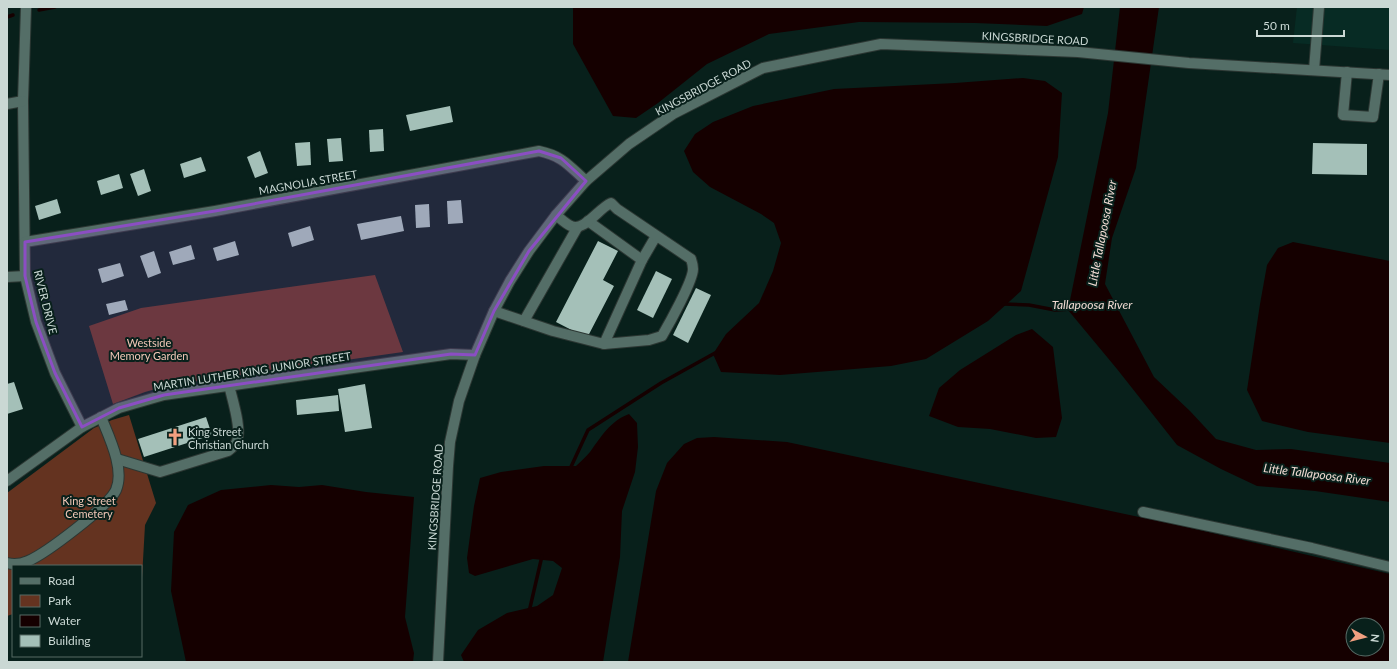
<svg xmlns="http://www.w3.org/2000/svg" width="1397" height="669" font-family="Lato,sans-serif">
	<rect width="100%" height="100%" fill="#08201b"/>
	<path fill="#072b24" d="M 1297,7 L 1390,7 L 1390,50 L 1293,43 Z"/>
	<g fill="#643320">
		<path d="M 375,275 L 403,352 L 170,385 L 145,392 L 113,404 L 89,326 L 141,308 Z"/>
		<path d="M 129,415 L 156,503 L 145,525 L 142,578 L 141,566 L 13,566 L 13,614 L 7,616 L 7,493 L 94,428 L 112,420 Z"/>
	</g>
	<g fill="#150000" fill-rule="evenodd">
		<path d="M 573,7 L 1084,7 L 1082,14 L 1047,26 L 975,23 L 859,22 L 769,34 L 707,64 L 658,103 L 636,118 L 613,116 L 573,44 Z"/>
		<path d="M 1120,7 L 1159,7 L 1136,168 L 1112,238 L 1105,284 L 1154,377 L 1190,411 L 1216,439 L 1256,450 L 1291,449 L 1390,463 L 1390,502 L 1315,491 L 1257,486 L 1221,469 L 1177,445 L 1117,369 L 1068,310 L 1108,113 Z"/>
		<path d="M 1023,78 L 1045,81 L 1062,93 L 1058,157 L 1021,291 L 988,321 L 926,359 L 891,366 L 780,375 L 721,372 L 713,354 L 726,334 L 759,303 L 773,271 L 781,243 L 774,223 L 761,214 L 710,187 L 693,172 L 684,151 L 695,134 L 713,122 L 753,106 L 834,89 L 955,83 Z"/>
		<path d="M 1293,242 L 1390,261 L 1390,443 L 1308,432 L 1262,421 L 1247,390 L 1260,304 L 1267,265 L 1278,248 Z"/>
		<path d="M 1032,329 L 1053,347 L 1062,418 L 1056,437 L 1036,438 L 990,429 L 958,427 L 929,416 L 939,388 L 960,370 L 1016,335 Z"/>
		<path d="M 629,414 L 637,423 L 638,447 L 635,472 L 622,511 L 620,557 L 603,662 L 464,662 L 461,655 L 478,630 L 507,613 L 537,606 L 553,595 L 562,568 L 553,561 L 533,559 L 475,576 L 469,573 L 467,558 L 474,506 L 480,478 L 501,472 L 544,466 L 576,466 C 581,461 586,457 590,452 C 601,437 610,421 629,414 Z"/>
		<path d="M 714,437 L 787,442 L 1186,527 L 1390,574 L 1390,662 L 628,662 L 656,491 L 667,463 L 684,444 L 697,438 ZM 1353,625 L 1377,625 L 1377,649 L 1353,649 Z"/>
		<path d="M 271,485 L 299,487 L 322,485 L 366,492 L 414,497 L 405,617 L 414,653 L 413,662 L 186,662 L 171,591 L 174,532 L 188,505 L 221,490 Z"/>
	</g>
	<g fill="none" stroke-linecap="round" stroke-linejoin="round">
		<g stroke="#150000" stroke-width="3.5">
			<path d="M 39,10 L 55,7"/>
			<path d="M 7,17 L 13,15"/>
			<path d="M 1003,304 L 1029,305 L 1055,310 L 1072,309"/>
			<path d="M 570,469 L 588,430 L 661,383 L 715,353"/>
			<path d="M 529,612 L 542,556"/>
		</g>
	</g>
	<g fill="#a4c0b8">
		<path d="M 450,106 L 453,122 L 410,131 L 406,115 Z"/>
		<path d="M 383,129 L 384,151 L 370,152 L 369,130 Z"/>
		<path d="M 341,138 L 343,161 L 329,162 L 327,139 Z"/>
		<path d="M 310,142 L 311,165 L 297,166 L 295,143 Z"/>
		<path d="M 1313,143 L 1367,144 L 1367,175 L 1312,174 Z"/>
		<path d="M 260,151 L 268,173 L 255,178 L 247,157 Z"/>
		<path d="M 201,157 L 206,171 L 184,178 L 180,164 Z"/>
		<path d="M 144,169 L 151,191 L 138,196 L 130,174 Z"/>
		<path d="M 119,174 L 123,188 L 101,195 L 97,181 Z"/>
		<path d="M 57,199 L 61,213 L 39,220 L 35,206 Z"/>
		<path d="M 461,200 L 463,223 L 448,224 L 447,201 Z"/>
		<path d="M 429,204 L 430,227 L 416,228 L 415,205 Z"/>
		<path d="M 401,216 L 404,231 L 361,240 L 357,224 Z"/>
		<path d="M 310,226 L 314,240 L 292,247 L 288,233 Z"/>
		<path d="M 235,241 L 239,255 L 217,261 L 213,248 Z"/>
		<path d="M 598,241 L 618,251 L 603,280 L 614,286 L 587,338 L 556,322 Z"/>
		<path d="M 191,245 L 195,259 L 173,265 L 169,252 Z"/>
		<path d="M 154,251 L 161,273 L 148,278 L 140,256 Z"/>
		<path d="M 120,263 L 124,276 L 102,283 L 98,269 Z"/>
		<path d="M 656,271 L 672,279 L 653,318 L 637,310 Z"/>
		<path d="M 696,288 L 711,295 L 688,343 L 673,335 Z"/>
		<path d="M 125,300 L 128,310 L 109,315 L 106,304 Z"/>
		<path d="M 14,382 L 23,409 L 7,414 L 7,384 Z"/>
		<path d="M 365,384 L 372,428 L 345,432 L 338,389 Z"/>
		<path d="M 338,395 L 339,411 L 297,415 L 296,400 Z"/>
		<path d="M 206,417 L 212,435 L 144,457 L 138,439 Z"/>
	</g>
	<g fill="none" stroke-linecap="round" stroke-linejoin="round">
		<g stroke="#2c3733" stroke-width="12">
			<g id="minor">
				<path d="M 26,7 L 23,101 L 25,276 L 36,322 L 55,373 L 82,427"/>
				<path d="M 1314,70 L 1319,7"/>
				<path d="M 1347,72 L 1343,115 L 1373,117 L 1379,74"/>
				<path d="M 7,104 L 23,101"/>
				<path d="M 588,221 L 642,260 L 604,344"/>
				<path d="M 25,242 L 215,211 L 539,151 C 563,156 569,166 586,181"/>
				<path d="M 642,260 L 656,236"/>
				<path d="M 7,277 L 25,276"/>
				<path d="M 494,311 L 553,331 L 604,344 L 649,340 L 662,336 C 669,324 693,281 693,269 C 693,266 692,262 691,259 L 617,209 L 611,203 C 599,208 584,232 571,226 C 566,224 561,219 556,215"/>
				<path d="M 524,321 L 577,228"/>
				<path d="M 117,459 L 160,472 L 228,451 C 232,448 235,446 237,441 C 242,428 232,399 229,385"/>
				<path d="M 7,481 L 82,427 L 119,408 L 164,395 L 451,354 L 475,355"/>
				<path d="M 1143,512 L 1312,548 L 1390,567"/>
				<path d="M 7,563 C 14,565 21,564 28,561 C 45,554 109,506 116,490 C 125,469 109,437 101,417"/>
				<path d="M 438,662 L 448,466 L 450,442 L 459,401 L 475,355 L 494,311 L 510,281 L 529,251 L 556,215 L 586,181 L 629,144 L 673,114 L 763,68 L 881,44 L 1078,52 L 1189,63 L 1390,75"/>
			</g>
		</g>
		<use href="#minor" stroke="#546e67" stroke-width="10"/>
	</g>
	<path fill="#8b4ec3" fill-opacity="0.2" stroke="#8b4ec3" stroke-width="3" stroke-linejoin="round" d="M 539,151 L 561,158 L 586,181 L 529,251 L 494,311 L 475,355 L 451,354 L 164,395 L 119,408 L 82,427 L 55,373 L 36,322 L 25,276 L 25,242 L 215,211 Z"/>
	<defs>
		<g id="church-bare" transform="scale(1.38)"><path d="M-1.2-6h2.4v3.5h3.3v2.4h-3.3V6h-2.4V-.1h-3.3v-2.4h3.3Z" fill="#f2a080" stroke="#08201b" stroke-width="2.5" paint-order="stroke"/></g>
	</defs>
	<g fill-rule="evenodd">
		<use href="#church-bare" x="175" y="437"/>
	</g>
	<g text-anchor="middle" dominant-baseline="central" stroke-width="4" stroke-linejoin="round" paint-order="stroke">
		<g font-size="11" fill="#cad8d4" stroke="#08201b">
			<text transform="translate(1035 38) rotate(3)">KINGSBRIDGE ROAD</text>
			<text transform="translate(703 87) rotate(-28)">KINGSBRIDGE ROAD</text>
			<text transform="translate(308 182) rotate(-10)">MAGNOLIA STREET</text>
			<text transform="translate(46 302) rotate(76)">RIVER DRIVE</text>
			<text transform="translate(252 371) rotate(-9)">MARTIN LUTHER KING JUNIOR STREET</text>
			<text transform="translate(435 497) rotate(-86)">KINGSBRIDGE ROAD</text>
		</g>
		<g font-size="11" fill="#f3c8b8" stroke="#08201b">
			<text x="149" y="342">Westside<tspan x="149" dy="13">Memory Garden</tspan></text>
			<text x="89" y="500">King Street<tspan x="89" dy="13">Cemetery</tspan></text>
		</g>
		<g font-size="11" fill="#cad8d4" stroke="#08201b" text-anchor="start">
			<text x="188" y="431">King Street<tspan x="188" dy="13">Christian Church</tspan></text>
		</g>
		<g font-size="12" font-style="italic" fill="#f1dbd3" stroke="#08201b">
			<text transform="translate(1102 233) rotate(-79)">Little Tallapoosa River</text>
			<text x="1092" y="304">Tallapoosa River</text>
			<text transform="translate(1317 474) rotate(7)">Little Tallapoosa River</text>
		</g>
	</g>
	<rect width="1397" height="669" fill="none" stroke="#cad8d4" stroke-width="16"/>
	<rect x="12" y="565" width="130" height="92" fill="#08201b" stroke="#566a65"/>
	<rect x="20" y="578" width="20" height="6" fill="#546e67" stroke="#566a65"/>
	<text x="48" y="585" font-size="12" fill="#cad8d4">Road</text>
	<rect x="20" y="595" width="20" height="12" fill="#643320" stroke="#566a65"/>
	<text x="48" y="605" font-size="12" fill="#cad8d4">Park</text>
	<rect x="20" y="615" width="20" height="12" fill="#150000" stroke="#566a65"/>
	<text x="48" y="625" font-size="12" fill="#cad8d4">Water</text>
	<rect x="20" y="635" width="20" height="12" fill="#a4c0b8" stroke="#566a65"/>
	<text x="48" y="645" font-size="12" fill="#cad8d4">Building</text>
	<g transform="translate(1365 637) rotate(97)"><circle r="19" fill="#08201b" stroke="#566a65"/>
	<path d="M0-3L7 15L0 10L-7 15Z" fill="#f2a080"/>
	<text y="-6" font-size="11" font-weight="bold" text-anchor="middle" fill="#cad8d4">N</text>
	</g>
	<path d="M1257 30v6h87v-6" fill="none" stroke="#cad8d4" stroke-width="2"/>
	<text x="1263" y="30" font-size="12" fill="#cad8d4" stroke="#08201b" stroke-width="3" paint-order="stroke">50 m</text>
</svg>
